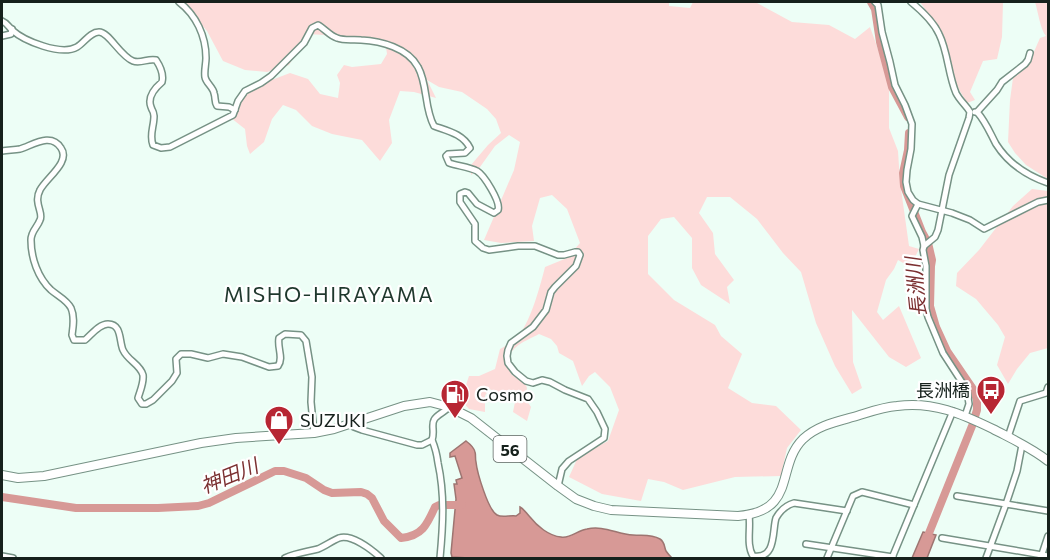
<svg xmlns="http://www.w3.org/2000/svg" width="1050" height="560" font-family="Commissioner,'Noto Sans JP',sans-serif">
	<rect width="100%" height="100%" fill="#edfef6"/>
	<g fill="#fddcda">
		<path d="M 182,2 L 669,2 L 669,6 L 690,8 L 693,2 L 752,2 L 757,3 L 792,22 L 829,25 L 855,39 L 870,27 L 879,52 L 889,88 L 889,128 L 898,151 L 900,182 L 909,246 L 919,249 L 910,267 L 898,260 L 894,269 L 886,280 L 877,312 L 883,320 L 899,306 L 921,358 L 906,367 L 889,357 L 852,310 L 853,362 L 862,388 L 852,394 L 835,366 L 816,323 L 801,272 L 783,253 L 757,219 L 730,197 L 707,197 L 699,213 L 713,233 L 715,254 L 734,280 L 727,287 L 730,304 L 701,285 L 692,268 L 692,238 L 674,217 L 661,219 L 648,236 L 648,274 L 674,300 L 715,325 L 721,336 L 742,354 L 728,388 L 752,403 L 776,406 L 801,430 L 787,448 L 781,476 L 735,477 L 683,490 L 664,482 L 648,479 L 641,501 L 602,494 L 569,477 L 578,457 L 608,441 L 619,410 L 610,387 L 595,372 L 589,376 L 582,386 L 573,361 L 559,353 L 557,346 L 551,339 L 539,334 C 522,343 512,345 506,364 L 512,375 L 524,380 L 527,388 L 525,398 L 531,407 L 527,421 L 513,412 L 515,402 L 500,393 L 489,389 L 485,396 L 485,412 L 469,409 L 461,400 L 469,376 L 479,376 L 495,369 L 500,349 C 505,346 512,343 516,339 C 530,324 540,287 545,267 L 567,258 L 580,243 L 567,209 L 552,195 L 540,198 L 532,226 L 534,241 L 501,243 L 484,240 L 514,170 L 520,142 L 509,135 L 495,146 L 480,167 L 471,175 L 471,165 L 488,145 L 501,133 L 496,119 L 487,109 L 462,92 L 439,87 L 427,80 L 436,98 L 414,92 L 400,91 L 389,120 L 392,143 L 380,161 L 362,140 L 332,134 L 312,126 L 296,110 L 283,105 L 272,119 L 264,142 L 250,154 L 247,146 L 245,129 L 231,118 L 236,105 L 251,88 L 290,73 L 308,79 L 320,94 L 338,98 L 340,83 L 337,75 L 344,65 L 352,67 L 381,64 L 387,54 L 385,40 L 364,39 L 339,43 L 324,35 L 308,34 L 289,65 L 267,72 L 245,70 L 223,61 L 207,31 Z"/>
		<path d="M 920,2 L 1003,2 L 1002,37 L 997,59 L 983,61 L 970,92 L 975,100 L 967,103 L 954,81 L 950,58 L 942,32 Z"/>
		<path d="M 1035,2 L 1048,2 L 1048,179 L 1026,165 L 1015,153 L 1008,142 L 1010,100 L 1013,78 L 1029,63 L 1040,38 L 1046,36 C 1040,29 1038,11 1035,2 Z"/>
		<path d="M 1032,189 L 1048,191 L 1048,348 L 1030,353 L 1017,369 L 1008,384 L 997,365 L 1005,337 L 998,325 L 976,299 L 956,286 L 957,273 L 979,250 L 1013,206 Z"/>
	</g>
	<g fill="#d79996" stroke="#9d7571" stroke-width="1.5">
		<path d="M 466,441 C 470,444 474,447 475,452 C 476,455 475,458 476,462 C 477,472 488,510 497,515 C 502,518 510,515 516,516 L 520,513 L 520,507 C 525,510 526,513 530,517 C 537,526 549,536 561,537 C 570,539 578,530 587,529 C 603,525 617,534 633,535 C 642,536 651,534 660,539 C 665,542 664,547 666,551 C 668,554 670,556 672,558 L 469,558 L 452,557 L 451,553 L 456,499 L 454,484 L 457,484 L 456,480 L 462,478 L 455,456 L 450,457 L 450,453 Z"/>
		<path d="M 923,532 L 936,535 L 927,558 L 912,558 Z"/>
	</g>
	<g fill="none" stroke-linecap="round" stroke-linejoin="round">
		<g stroke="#d79996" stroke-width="8">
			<path d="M 871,2 L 875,9 L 880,42 L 892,87 L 908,117"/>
			<path d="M 909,133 L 908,150 L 903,173 L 904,186 L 922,232 L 928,243 L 932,260 L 931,266 L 930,306 L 936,327 L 947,351 L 973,389 L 977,400 L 977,410 L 972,426 L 919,558"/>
			<path d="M 2,497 L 76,508 L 158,508 L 198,506 L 209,503 L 275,471 L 284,471 L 306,478 L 324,490 L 332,493 L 361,492 L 367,494 L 372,498 L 384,521 L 401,538 C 422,536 427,525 435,507 L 439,505 L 462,505"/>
		</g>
		<g stroke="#769285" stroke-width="8">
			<g id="minor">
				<path d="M 179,2 C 196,15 206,36 206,58 C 206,64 204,71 205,77 C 206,83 213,87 214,93 C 216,99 214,101 217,106 L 229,107 L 235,110"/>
				<path d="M 875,2 L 878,5 L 882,32 L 890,62 L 895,85 L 905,105 L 912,124 L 911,149 L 907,170 L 906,182 L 908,192 L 913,200 L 918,204 L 952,213 L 970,220 L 984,229 L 1038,202 L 1048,200"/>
				<path d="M 911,2 C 922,11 933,21 939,34 C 948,52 948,74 956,93 C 960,101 966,105 970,112 L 969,118 L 949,175 L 938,230 L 935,237 L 924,246"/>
				<path d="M 2,21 C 7,23 8,26 12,30 C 24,41 61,56 77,47 C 84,43 90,32 99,32 C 109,32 120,56 133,61 C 141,64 148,58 156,60 C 160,66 164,74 162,82 C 155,88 147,97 151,107 C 153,113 153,109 154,116 C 154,127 149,135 153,145 L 161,148 L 170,147 L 233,115 L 238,101 L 245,91 L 261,83 L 271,76 L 304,43 L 312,28 L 318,25 C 325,29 330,36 337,38 C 345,41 353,39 361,40 C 381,41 408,48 418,67 C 428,85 424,108 434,126 C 448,131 463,134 470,148 L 465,153 L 448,154 L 446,156 L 449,163 C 458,166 469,167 477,171 C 484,175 501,202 498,210 C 497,211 495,212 494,213 L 477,204 L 468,193 L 465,192 L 460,194 L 460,202 L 475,224 L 475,241 L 483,248 L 489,250 L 518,246 L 535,246 L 558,255 L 564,255 L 575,252 L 578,252 L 580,255 L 576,266 L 555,287 L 551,292 L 546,310 L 533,327 L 511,343 L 508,350 L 507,356 L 508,363 L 515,372 L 526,381 L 533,383 L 542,380 L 550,382 L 565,390 L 588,399 L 597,412 L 605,429 L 604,438 L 569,461 L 562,469 L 558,486"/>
				<path d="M 2,36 L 11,34 L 12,29"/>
				<path d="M 975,112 L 977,112 L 997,90 L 1002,82 L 1025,64 L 1028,60 L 1030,53"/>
				<path d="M 977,112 C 986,122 990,133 996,144 C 1008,163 1028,176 1048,183"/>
				<path d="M 2,151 C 8,150 14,150 20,149 C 33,145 51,132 61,148 C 71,162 46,178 40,190 C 33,203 44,213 40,220 C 37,228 31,231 31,240 C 31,258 38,278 51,290 C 58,296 67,300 71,308 C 75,317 73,327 72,335 L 74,340 L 85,340 C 91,335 99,324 108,324 C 122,324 119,341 123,350 C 128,361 140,364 143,375 C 144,383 140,391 138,398 L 142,404 L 146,404 L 153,400 L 172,381 L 177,373 L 176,359 L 181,354 L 191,354 L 208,358 L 223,354 L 242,357 L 269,367 L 278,366 C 284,358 277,348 279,338 L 285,334 L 301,335 L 306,341 L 312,377 L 311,402 L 314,433"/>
				<path d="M 918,204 L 912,216 L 922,237 L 924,246 L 923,250 L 926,266 L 926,309 L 928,317 L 943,353 L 967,390 L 969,404 L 965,416"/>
				<path d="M 352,424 L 354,427 L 362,430 L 417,445 L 422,445 L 432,440"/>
				<path d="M 1008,437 L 1020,401 L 1046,393 L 1048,387"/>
				<path d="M 1022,445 L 1017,471 L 1006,504 L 1048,511"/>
				<path d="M 957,496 L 1006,504 L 986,558"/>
				<path d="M 749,515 C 751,528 746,545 753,556 C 777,560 772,530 776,518 C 780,511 787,505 794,503 L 847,511"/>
				<path d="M 942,538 L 1048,556"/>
				<path d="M 806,544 L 893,557"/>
				<path d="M 2,556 L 13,558"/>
				<path d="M 1041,557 L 1048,536"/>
				<path d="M 285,558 C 296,553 306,552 318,549 C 325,546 332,541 339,538 C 352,534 372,550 381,558"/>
				<path d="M 440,558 C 443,526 445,495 438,463 C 437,455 435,447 432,440 C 435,432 431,425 434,420 C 436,415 445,412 449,407"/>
				<path d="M 827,558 L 853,496 L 862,492 L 914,505"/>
				<path d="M 892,558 L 953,411"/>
			</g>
		</g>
		<g stroke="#769285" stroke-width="10">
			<path id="highway" d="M 2,475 L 18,478 L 44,476 L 201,443 L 236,438 L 314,433 L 334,429 L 404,406 L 430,402 L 449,407 L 471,418 L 558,486 L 576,499 L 594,506 L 611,510 L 738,516 C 798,511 775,467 803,439 C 817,426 835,422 853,417 C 867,413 882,407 897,406 C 933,401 962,414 993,429 C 1012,439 1032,448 1048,461"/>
		</g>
		<use href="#minor" stroke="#fff" stroke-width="5"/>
		<use href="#highway" stroke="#fff" stroke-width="8"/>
	</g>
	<defs>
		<g id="bus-pin" transform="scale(1.5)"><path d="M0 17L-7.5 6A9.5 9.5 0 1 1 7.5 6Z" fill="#b72633" stroke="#fff"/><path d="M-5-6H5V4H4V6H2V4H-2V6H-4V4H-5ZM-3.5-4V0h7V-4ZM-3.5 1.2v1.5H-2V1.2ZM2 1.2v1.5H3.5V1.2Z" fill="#fff"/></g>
		<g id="fuel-pin" transform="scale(1.5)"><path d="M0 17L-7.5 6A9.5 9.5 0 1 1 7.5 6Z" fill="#b72633" stroke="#fff"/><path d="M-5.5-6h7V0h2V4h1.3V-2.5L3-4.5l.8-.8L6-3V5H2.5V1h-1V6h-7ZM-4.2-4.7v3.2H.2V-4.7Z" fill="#fff"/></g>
		<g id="shop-pin" transform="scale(1.5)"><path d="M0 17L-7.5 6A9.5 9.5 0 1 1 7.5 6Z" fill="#b72633" stroke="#fff"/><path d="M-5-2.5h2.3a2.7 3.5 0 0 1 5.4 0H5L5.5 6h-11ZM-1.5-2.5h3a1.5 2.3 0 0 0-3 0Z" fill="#fff"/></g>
	</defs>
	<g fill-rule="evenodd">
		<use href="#bus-pin" x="991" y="390"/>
		<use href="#fuel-pin" x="455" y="394"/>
		<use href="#shop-pin" x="279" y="420"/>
	</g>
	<g text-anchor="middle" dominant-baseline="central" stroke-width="4.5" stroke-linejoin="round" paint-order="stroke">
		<rect fill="#fff" stroke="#5c6460" stroke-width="1.5" x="493.5" y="436" width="33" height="26" rx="4.5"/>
		<g font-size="16" font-weight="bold" fill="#16211c">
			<text x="510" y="449">56</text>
		</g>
		<g font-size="18" fill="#16211c" stroke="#fff" text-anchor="start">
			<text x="970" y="390" text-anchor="end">長洲橋</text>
			<text x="476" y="394">Cosmo</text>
			<text x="300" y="420">SUZUKI</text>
		</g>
		<g font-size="20" font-style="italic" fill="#7b3031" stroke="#fff">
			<text transform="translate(915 287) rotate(-96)">長洲川</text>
			<text transform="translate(229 475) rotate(-22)">神田川</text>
		</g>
		<g font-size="21" letter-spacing="1.5" fill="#1f382d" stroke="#fff">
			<text x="329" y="293">MISHO-HIRAYAMA</text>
		</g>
	</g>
	<rect width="1050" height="560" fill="none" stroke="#16211c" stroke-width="6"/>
</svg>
